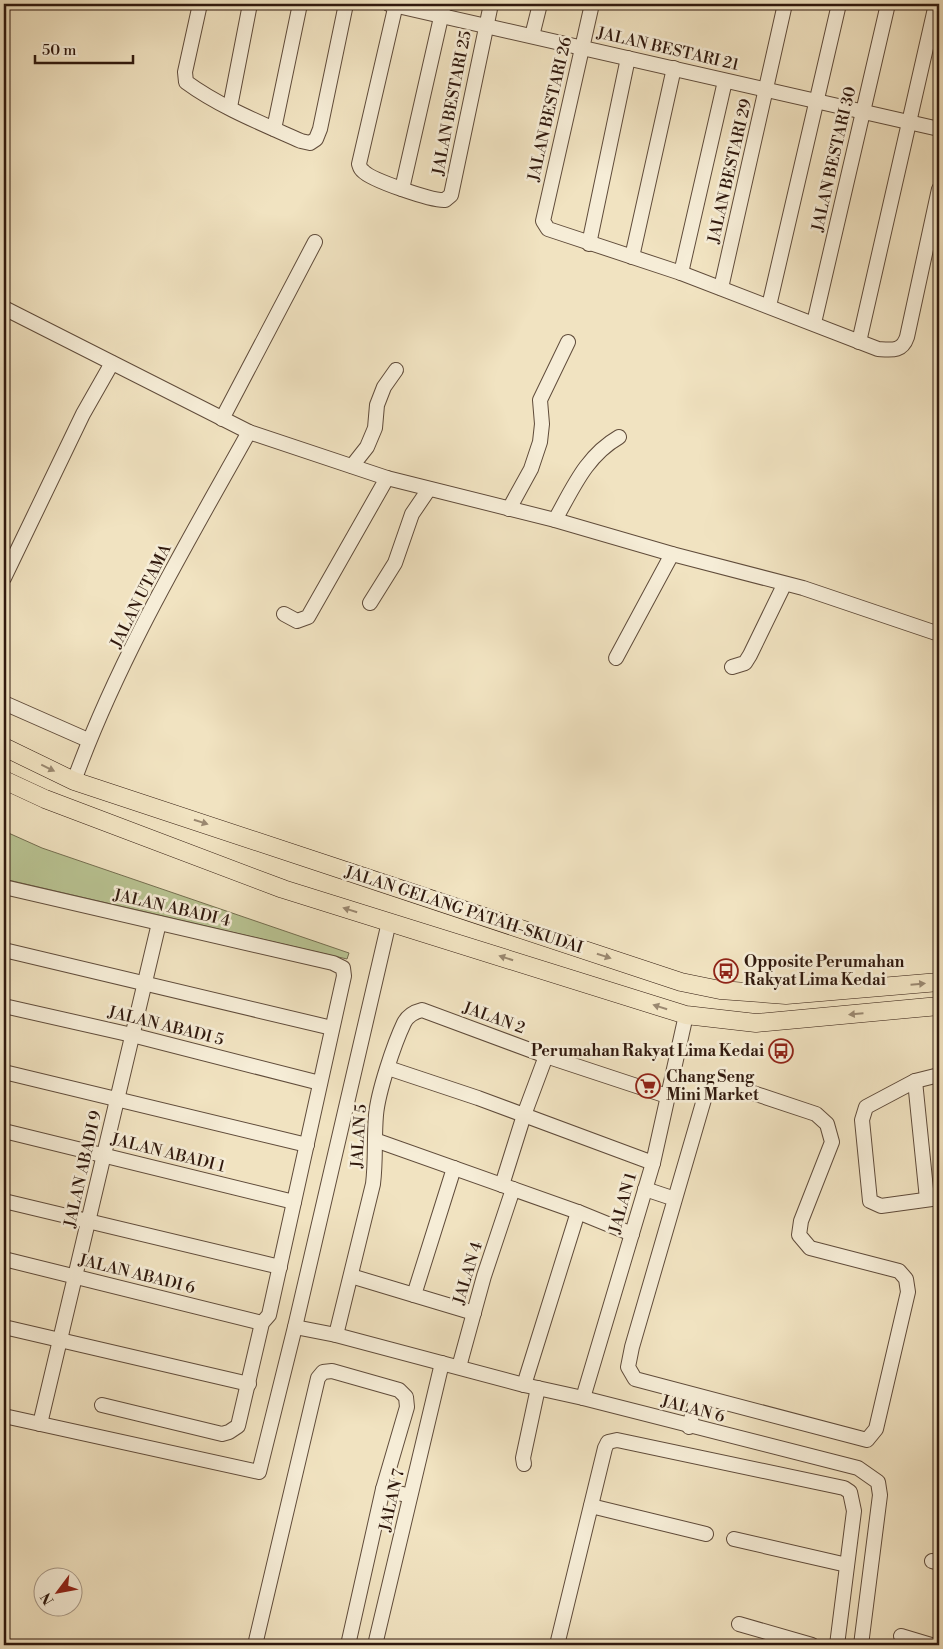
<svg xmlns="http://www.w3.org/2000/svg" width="943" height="1649" font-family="'Libre Bodoni',serif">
	<rect width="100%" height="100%" fill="#f1e3c1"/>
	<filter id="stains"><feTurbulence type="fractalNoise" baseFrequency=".004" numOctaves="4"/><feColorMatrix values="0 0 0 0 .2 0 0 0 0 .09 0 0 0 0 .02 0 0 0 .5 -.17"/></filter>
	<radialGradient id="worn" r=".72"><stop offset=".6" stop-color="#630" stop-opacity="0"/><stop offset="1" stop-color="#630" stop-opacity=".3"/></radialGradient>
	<path fill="#b9c493" stroke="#746e50" d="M 4,831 L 42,848 L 349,953 L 347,959 L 4,879 Z"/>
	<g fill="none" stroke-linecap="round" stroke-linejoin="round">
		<g stroke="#604c3b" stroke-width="16">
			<g id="minor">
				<path d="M 200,4 L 185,72 L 186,82 C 220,107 263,124 301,141 L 310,143 L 316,139 L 320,129 L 346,4"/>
				<path d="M 389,4 L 939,129"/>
				<path d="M 396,4 L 359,164 C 360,167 360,169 363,171 C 371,180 432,201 445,200 L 451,195 L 491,4"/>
				<path d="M 592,4 L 543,221 L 548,229 L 681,273 L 878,349 C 892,350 902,352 907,337 L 939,189"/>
				<path d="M 532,36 L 540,4"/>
				<path d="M 230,107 L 250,4"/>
				<path d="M 274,129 L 300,4"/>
				<path d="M 402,189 L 444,4"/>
				<path d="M 589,244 L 628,58"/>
				<path d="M 632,257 L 674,68"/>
				<path d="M 681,273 L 725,81"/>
				<path d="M 721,288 L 785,4"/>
				<path d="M 769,306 L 839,4"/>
				<path d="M 4,308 L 249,432 L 387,478 L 555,520 L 672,554 L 803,588 L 939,634"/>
				<path d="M 814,323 L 888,4"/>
				<path d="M 859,342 L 936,4"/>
				<path d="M 222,419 L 315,242"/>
				<path d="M 352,466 L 367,447 L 375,428 L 377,405 L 384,387 L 396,370"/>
				<path d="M 509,509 L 531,469 L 540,442 L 542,424 L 540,400 L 568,342"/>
				<path d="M 555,520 C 573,488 586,456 619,437"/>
				<path d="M 4,578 L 83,414 L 112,363"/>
				<path d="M 370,603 L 395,563 L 412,514 L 429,489"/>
				<path d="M 284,614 L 297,621 L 308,617 L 387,478"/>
				<path d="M 616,658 L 672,554"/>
				<path d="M 732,667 L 745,663 L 750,655 L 784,585"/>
				<path d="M 4,703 L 88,740"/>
				<path d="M 74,781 C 118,659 186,545 249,432"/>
				<path d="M 4,887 L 333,963 L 343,968 L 344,976 L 269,1315 L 262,1323 L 238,1426 L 229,1432 L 222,1434 L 102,1405"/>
				<path d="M 4,950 L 332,1028"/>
				<path d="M 4,1006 L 132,1035 L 320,1083"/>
				<path d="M 388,1068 L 478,1098 L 653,1163"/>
				<path d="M 4,1072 L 307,1145"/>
				<path d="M 939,1075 L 915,1081 L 866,1107 L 862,1120 L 870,1201 L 881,1206 L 939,1198"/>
				<path d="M 915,1081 L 927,1199"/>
				<path d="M 4,1131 L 294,1202"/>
				<path d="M 375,1140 L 578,1212 L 632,1234"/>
				<path d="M 454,1168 L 414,1295 L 474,1313"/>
				<path d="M 502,1185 L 524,1115 L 546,1056"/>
				<path d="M 645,1189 L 675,1199 L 705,1096 L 714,1088 L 729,1085 L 816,1114 L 827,1124 L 832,1142 L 801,1221 L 799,1235 L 810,1248 L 899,1271 L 906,1279 L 908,1292 L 876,1429 L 867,1440 L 635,1379 L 628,1367 L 632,1347 L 675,1199"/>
				<path d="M 4,1201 L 280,1267"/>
				<path d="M 4,1259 L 262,1323"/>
				<path d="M 351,1276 L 414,1295"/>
				<path d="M 4,1327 L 249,1384"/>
				<path d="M 295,1327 L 336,1335 L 524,1385 L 583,1398 L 858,1468 L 878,1482 L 880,1495 L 861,1645"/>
				<path d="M 336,1335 L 373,1184 C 376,1160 374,1138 376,1115 C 378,1092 394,1044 404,1023 C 408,1015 414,1012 422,1010 L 546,1056 L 667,1096"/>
				<path d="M 459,1367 L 484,1276 L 513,1189"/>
				<path d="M 524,1385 L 578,1212"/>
				<path d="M 583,1398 L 653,1163 L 686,1015"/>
				<path d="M 4,1416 L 259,1472 L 295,1327 L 389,922"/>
				<path d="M 40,1424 L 159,923"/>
				<path d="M 689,1427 L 697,1396"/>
				<path d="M 524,1464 L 523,1458 L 538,1388"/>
				<path d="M 383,1489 L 410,1496"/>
				<path d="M 591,1506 L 706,1534"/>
				<path d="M 734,1539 L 847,1565"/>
				<path d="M 932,1561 L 939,1563"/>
				<path d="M 739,1624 L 812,1645"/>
				<path d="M 901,1636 L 931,1645"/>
				<path d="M 255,1645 L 318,1378 L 323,1372 L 332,1371 L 399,1390 L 406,1397 L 407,1407 L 383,1489 L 348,1645"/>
				<path d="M 375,1645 L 442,1363"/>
				<path d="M 557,1645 L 605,1448 L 608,1442 L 617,1440 L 844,1488 L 850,1492 L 854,1511 L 837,1645"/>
			</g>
		</g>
		<g stroke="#30190e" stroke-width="19">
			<g id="major">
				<path d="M 4,747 L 74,781 L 681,982 L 720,990 L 786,995 L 939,982"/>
				<path d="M 4,780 L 45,799 L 283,889 L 686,1015 L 756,1023 L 939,1006"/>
			</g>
		</g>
		<use href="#minor" stroke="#f6edd7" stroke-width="14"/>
		<use href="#major" stroke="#f1e3c1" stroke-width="18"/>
	</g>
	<defs><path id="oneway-solid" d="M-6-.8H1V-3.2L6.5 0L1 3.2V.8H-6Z" transform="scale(1.25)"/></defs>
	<g fill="#9a8870">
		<use href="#oneway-solid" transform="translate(48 768) rotate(26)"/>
		<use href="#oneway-solid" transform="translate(201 822) rotate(18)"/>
		<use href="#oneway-solid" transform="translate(350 910) rotate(-163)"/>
		<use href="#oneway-solid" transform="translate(604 956) rotate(18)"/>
		<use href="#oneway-solid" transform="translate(506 958) rotate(-162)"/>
		<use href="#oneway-solid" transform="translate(918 984) rotate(-5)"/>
		<use href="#oneway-solid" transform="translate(660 1007) rotate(-162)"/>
		<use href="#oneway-solid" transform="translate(856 1014) rotate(175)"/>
	</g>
	<defs>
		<g id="bus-ring" transform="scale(1.25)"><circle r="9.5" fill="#f6edd7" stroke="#8f2418" stroke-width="1.5"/><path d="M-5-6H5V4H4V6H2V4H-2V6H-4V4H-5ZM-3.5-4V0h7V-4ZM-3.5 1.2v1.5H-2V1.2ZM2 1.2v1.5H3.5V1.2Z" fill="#8f2418"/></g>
		<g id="supermarket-ring" transform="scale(1.25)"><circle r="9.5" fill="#f6edd7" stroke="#8f2418" stroke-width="1.5"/><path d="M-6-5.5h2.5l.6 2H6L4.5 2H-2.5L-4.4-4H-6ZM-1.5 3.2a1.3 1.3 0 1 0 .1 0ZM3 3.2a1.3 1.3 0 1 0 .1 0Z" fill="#8f2418"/></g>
	</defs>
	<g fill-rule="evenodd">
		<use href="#bus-ring" x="726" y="971"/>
		<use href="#bus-ring" x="781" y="1051"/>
		<use href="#supermarket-ring" x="648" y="1086"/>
	</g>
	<g text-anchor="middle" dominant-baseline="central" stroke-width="5" stroke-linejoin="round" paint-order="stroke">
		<g font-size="16" fill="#30190e" stroke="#f6edd7">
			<text transform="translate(668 49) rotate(13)">JALAN BESTARI 21</text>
			<text transform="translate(452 103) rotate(-79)">JALAN BESTARI 25</text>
			<text transform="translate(550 109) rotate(-77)">JALAN BESTARI 26</text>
			<text transform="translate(834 159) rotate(-77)">JALAN BESTARI 30</text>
			<text transform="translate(730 171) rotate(-77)">JALAN BESTARI 29</text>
			<text transform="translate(141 596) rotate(-63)">JALAN UTAMA</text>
			<text transform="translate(172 908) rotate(13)">JALAN ABADI 4</text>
			<text transform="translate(464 910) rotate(18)">JALAN GELANG PATAH-SKUDAI</text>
			<text transform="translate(494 1018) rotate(20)">JALAN 2</text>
			<text transform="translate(166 1026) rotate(14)">JALAN ABADI 5</text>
			<text transform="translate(359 1136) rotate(-86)">JALAN 5</text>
			<text transform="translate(168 1153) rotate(14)">JALAN ABADI 1</text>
			<text transform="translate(83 1169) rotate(-77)">JALAN ABADI 9</text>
			<text transform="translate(623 1203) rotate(-74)">JALAN 1</text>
			<text transform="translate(468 1273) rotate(-73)">JALAN 4</text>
			<text transform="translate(137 1274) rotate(14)">JALAN ABADI 6</text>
			<text transform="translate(693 1409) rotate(15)">JALAN 6</text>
			<text transform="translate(392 1500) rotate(-77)">JALAN 7</text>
		</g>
		<g font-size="16" font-weight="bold" fill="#30190e" stroke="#f6edd7" text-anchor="start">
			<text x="744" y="962">Opposite Perumahan<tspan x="744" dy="18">Rakyat Lima Kedai</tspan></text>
			<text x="764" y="1051" text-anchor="end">Perumahan Rakyat Lima Kedai</text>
			<text x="666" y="1077">Chang Seng<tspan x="666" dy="18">Mini Market</tspan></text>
		</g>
	</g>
	<rect width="943" height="1649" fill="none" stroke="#f1e3c1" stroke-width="20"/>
	<rect x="5" y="5" width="933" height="1639" fill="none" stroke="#30190e" stroke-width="2.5"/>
	<rect x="10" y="10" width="923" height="1629" fill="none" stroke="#30190e"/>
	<g transform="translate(58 1592) rotate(238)"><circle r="24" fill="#f6edd7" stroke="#a79887"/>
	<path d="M0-4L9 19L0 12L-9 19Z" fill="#8f2418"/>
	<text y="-8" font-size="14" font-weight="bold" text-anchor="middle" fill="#30190e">N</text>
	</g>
	<path d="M35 55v8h98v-8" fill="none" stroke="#30190e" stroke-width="2.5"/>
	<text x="42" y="55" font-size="15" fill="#30190e" stroke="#f6edd7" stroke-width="4" paint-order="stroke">50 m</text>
	<rect width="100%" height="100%" filter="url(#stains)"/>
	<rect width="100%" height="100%" fill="url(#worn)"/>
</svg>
